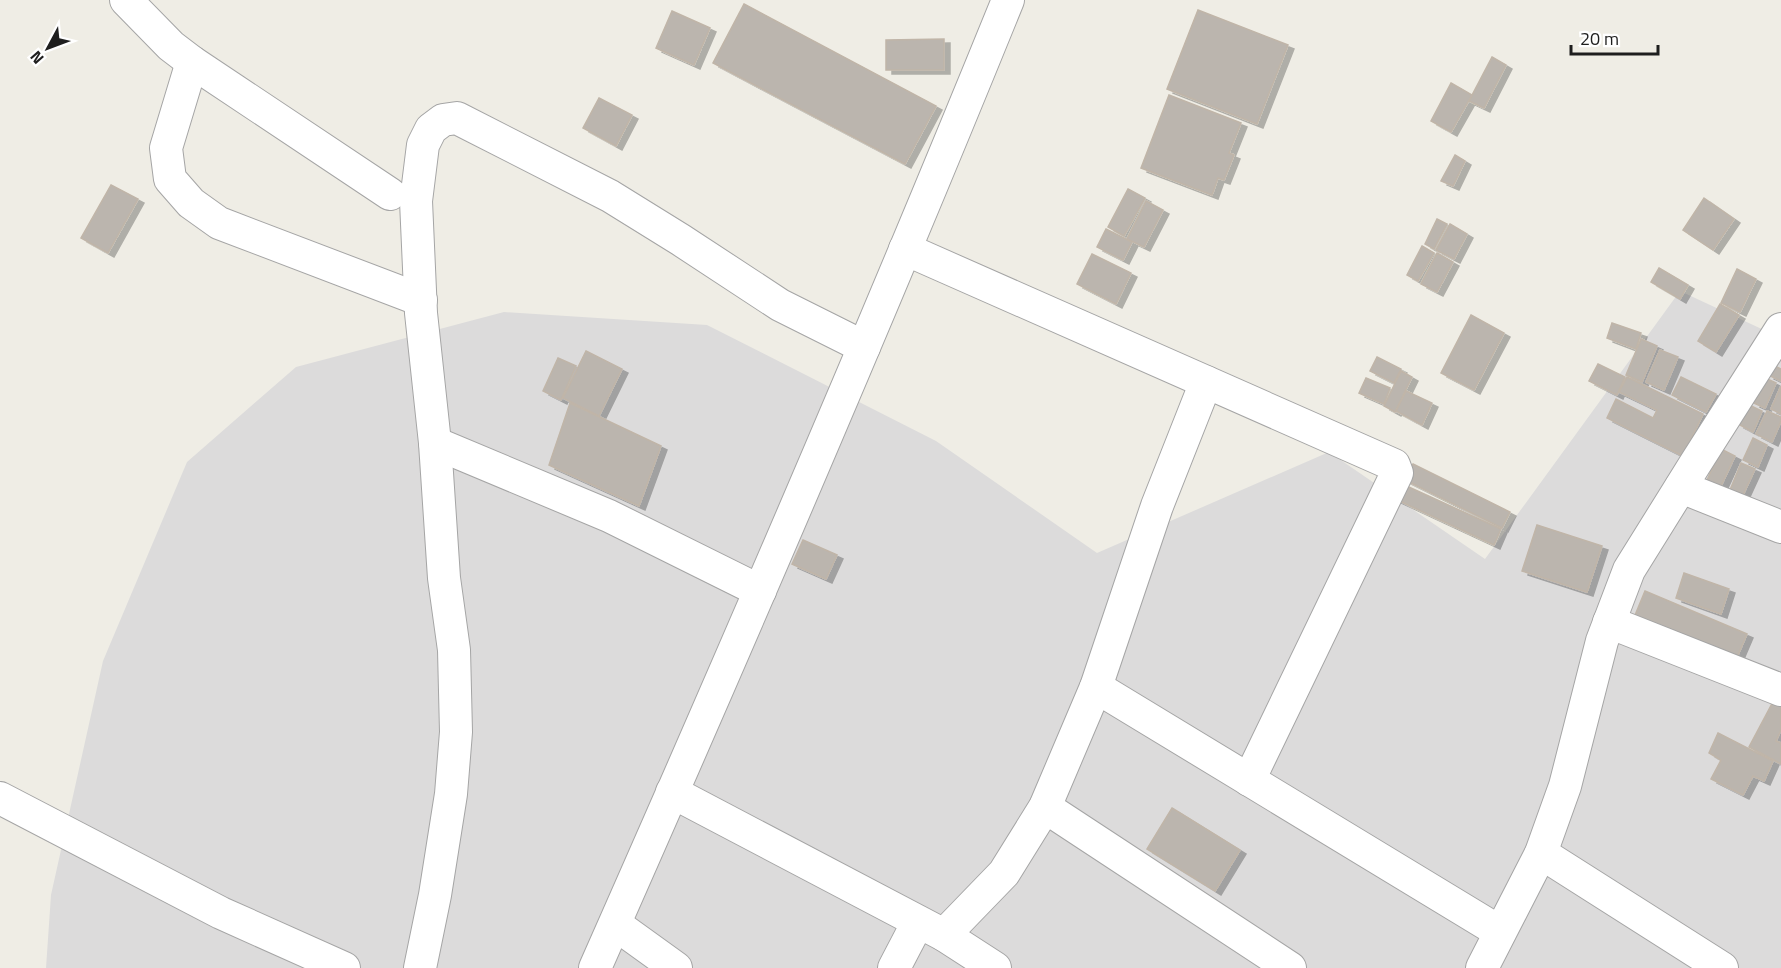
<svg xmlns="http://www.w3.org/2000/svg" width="1781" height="968" font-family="'Titillium Web',sans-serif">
	<defs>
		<filter id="shadow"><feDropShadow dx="6" dy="4" stdDeviation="0" flood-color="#0004"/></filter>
	</defs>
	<rect width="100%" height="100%" fill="#efede5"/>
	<path fill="#dcdbdb" d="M 1680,291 L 1781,338 L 1781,968 L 46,968 L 51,895 L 103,661 L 187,462 L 296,367 L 504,312 L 707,325 L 936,441 L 1097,553 L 1329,452 L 1485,559 Z"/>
	<g fill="#bbb5ae" stroke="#c0b5a8" stroke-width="1.5" filter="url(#shadow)">
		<path d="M 744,4 L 936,106 L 905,164 L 713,63 Z"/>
		<path d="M 1198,10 L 1288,45 L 1257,124 L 1167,89 Z"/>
		<path d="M 672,11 L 710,28 L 694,65 L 656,48 Z"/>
		<path d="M 944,39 L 944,70 L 886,70 L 886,40 Z"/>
		<path d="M 1492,57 L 1506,65 L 1484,108 L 1469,101 Z"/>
		<path d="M 1451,83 L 1472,95 L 1451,132 L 1431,121 Z"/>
		<path d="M 1169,95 L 1241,123 L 1229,153 L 1234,155 L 1224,180 L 1218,178 L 1212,195 L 1141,168 Z"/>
		<path d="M 599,98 L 632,115 L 616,146 L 583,128 Z"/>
		<path d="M 1455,155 L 1465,161 L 1453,186 L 1441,181 Z"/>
		<path d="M 111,185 L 138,199 L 108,253 L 81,238 Z"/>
		<path d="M 1128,189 L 1145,198 L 1124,236 L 1108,227 Z"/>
		<path d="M 1704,198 L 1734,219 L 1713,250 L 1683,230 Z"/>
		<path d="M 1146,201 L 1163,210 L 1144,247 L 1127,239 Z"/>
		<path d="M 1437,219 L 1447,224 L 1434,249 L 1425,244 Z"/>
		<path d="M 1450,224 L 1467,234 L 1454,259 L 1436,250 Z"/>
		<path d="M 1106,229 L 1132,242 L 1123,260 L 1097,247 Z"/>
		<path d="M 1422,246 L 1434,253 L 1418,281 L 1407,275 Z"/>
		<path d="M 1437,253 L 1453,262 L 1437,292 L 1421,284 Z"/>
		<path d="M 1092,254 L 1131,273 L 1116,304 L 1077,284 Z"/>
		<path d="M 1659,268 L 1688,285 L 1680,299 L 1651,282 Z"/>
		<path d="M 1737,269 L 1756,279 L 1740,312 L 1721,303 Z"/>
		<path d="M 1720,304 L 1739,315 L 1716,352 L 1698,341 Z"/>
		<path d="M 1471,315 L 1504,333 L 1474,390 L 1441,373 Z"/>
		<path d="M 1612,323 L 1641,333 L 1636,349 L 1607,338 Z"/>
		<path d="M 1641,339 L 1657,346 L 1642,382 L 1626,375 Z"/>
		<path d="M 1660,350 L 1678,357 L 1664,390 L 1646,382 Z"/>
		<path d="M 586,351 L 622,369 L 599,416 L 563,398 Z"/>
		<path d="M 1377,357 L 1401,369 L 1394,383 L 1370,371 Z"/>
		<path d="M 558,358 L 576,366 L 561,400 L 543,391 Z"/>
		<path d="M 1598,364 L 1625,377 L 1617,395 L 1589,381 Z"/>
		<path d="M 1773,365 L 1781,369 L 1781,381 L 1768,375 Z"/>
		<path d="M 1401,371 L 1412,377 L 1395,412 L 1384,406 Z"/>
		<path d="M 1627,377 L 1703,414 L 1683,456 L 1607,418 L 1616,399 L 1653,418 L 1657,410 L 1619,392 Z"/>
		<path d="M 1681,377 L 1716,394 L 1706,412 L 1672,395 Z"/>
		<path d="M 1366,378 L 1390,388 L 1384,404 L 1359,393 Z"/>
		<path d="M 1765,378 L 1776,383 L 1765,408 L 1754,403 Z"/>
		<path d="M 1781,386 L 1781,414 L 1771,409 Z"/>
		<path d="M 1406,391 L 1432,403 L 1422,425 L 1396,411 Z"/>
		<path d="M 570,403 L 661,446 L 639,506 L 549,465 Z"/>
		<path d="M 1747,404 L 1762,411 L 1753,432 L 1738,424 Z"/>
		<path d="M 1767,411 L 1781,417 L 1781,421 L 1772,442 L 1756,434 Z"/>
		<path d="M 1753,438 L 1767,445 L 1758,467 L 1743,460 Z"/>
		<path d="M 1721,449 L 1735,456 L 1721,486 L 1707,480 Z"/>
		<path d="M 1741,463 L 1755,469 L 1743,495 L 1730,490 Z"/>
		<path d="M 1413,464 L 1510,512 L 1502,528 L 1405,480 Z"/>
		<path d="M 1400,483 L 1501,529 L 1494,545 L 1393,498 Z"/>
		<path d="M 1537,525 L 1602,546 L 1587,592 L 1522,571 Z"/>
		<path d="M 803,540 L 837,555 L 826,579 L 792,564 Z"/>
		<path d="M 1684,573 L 1729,589 L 1721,614 L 1676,598 Z"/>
		<path d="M 1645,591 L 1747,634 L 1735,662 L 1633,620 Z"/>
		<path d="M 1775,698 L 1781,701 L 1781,730 L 1776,741 L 1781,743 L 1781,764 L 1749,747 Z"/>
		<path d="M 1718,733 L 1773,761 L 1764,781 L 1753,776 L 1743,795 L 1711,779 L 1721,760 L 1709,753 Z"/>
		<path d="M 1172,808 L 1240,850 L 1215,891 L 1147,849 Z"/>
	</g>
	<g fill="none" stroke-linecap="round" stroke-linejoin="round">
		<g stroke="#a5a5a5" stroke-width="34">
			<g id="minor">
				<path d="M 126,0 L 171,46 L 192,62 L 390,194"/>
				<path d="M 192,62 L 166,148 L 170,179 L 191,203 L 219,223 L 421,300"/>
				<path d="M 905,249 L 1394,465 L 1397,473 L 1249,780"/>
				<path d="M 435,443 L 609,516 L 760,591"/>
				<path d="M 1681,487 L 1781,527"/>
				<path d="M 1609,622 L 1781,690"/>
				<path d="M 1096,687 L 1500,932"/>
				<path d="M 672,792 L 944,935 L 995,968"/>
				<path d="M 0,798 L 221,913 L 344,968"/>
				<path d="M 1045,807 L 1290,968"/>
				<path d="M 1541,853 L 1722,968"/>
				<path d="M 615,924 L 676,968"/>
				<path d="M 944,935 L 1004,873 L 1045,807 L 1096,687 L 1157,506 L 1206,382"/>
				<path d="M 420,968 L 435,895 L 451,794 L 456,732 L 454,650 L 444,578 L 435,443 L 421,313 L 416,201 L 423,145 L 431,129 L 443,120 L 457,118 L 610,196 L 681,240 L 780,305 L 864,347"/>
				<path d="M 595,968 C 737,647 876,325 1008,0"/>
				<path d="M 894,968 L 918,922"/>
				<path d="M 1482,968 L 1541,853 L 1565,786 L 1602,641 L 1629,570 L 1695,464 L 1781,329"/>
			</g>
		</g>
		<use href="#minor" stroke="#fff" stroke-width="32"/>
	</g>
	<g transform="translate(48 48) rotate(229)" stroke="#ffffff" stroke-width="4.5" paint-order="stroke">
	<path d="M0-4.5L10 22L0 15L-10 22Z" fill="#1e1e1e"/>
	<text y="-9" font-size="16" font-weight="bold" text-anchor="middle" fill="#1e1e1e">N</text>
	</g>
	<path d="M1571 45v9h87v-9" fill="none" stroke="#1e1e1e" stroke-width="3"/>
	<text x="1580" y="45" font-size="18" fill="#1e1e1e" stroke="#ffffff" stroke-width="4.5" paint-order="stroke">20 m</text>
</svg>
